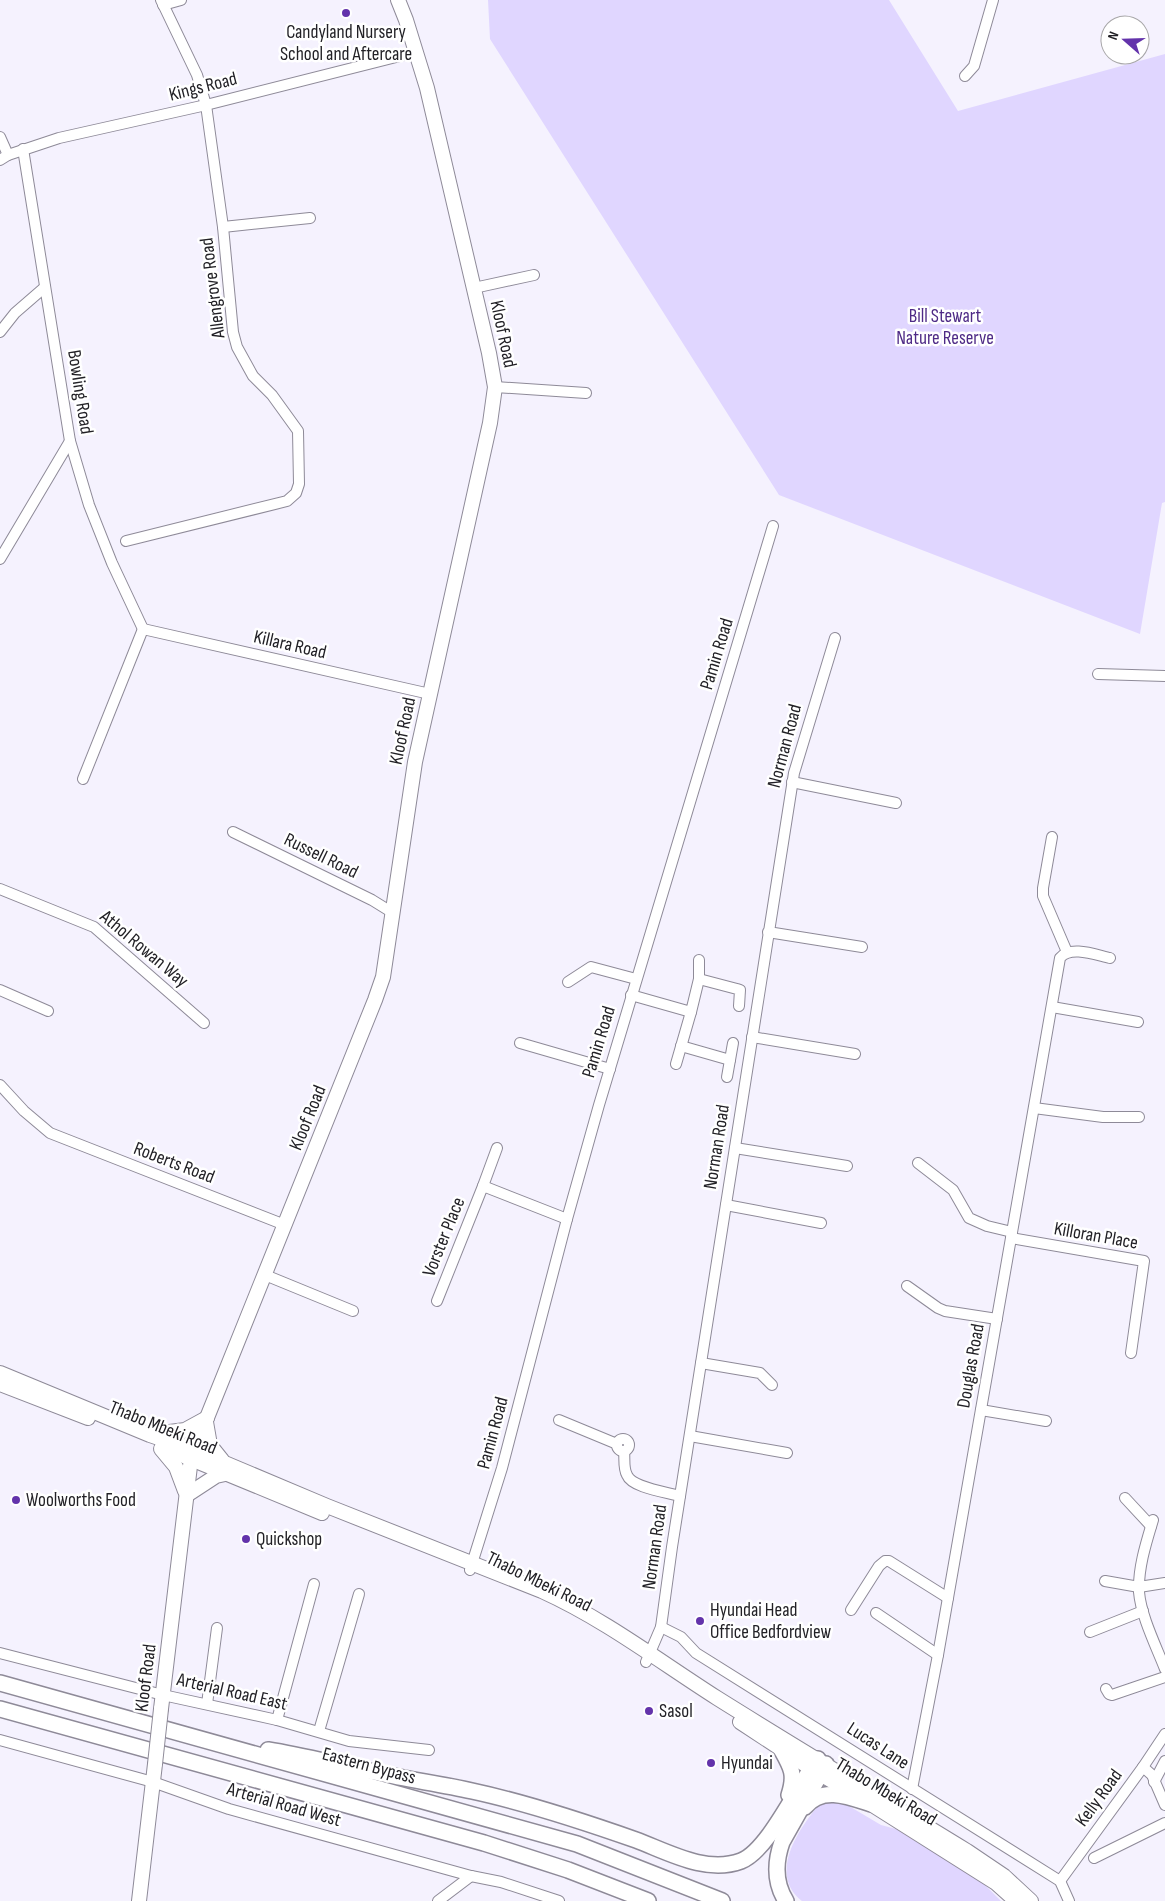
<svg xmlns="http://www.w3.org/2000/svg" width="1165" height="1901" font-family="'Sofia Sans Condensed',sans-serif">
	<rect width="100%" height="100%" fill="#f5f2fe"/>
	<g fill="#e0d6ff">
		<path d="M 488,0 L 889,0 L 958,111 L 1165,54 L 1165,502 L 1162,503 L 1140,634 L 779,495 L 490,39 Z"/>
		<path d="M 837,1799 L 881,1825 L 896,1829 L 983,1883 L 1001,1901 L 802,1901 C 767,1873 800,1827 822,1801 Z"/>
	</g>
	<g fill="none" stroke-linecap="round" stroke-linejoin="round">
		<g stroke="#8e8a98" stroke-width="12">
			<g id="minor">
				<path d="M 163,5 L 181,0"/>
				<path d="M 965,76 L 974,66 L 993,0"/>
				<path d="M 0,137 L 8,155"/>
				<path d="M 23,149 L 70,441 L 89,505 L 112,563 L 143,629"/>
				<path d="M 0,160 L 8,155 L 59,138 L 206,105 L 416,52"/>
				<path d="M 223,227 L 310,218"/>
				<path d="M 474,288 L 534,275"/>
				<path d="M 0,332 L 15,313 L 45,287"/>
				<path d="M 495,387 L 586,393"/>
				<path d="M 126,541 L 287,501 L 296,493 L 299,484 L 298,431 L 272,395 L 253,376 L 237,347 L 233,332 L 223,227 L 206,105 L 197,75 L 161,0"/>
				<path d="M 0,559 L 70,441"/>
				<path d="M 143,629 L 430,694"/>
				<path d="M 1098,674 L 1165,676"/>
				<path d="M 83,779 L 143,629"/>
				<path d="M 792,782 L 896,803"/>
				<path d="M 233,832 L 372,900 L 393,913"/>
				<path d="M 1052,837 L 1043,888 L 1043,896 L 1067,952"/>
				<path d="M 0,889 L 94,927 L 204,1023"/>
				<path d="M 768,932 L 862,947"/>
				<path d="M 699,979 L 737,989 L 740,990 L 739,1006"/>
				<path d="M 568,982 L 591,967 L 636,979"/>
				<path d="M 0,990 L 48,1011"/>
				<path d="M 631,995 L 691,1012 L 699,979 L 699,960"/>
				<path d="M 1052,1007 L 1138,1022"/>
				<path d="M 752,1037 L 855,1054"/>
				<path d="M 520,1043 L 610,1069"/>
				<path d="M 681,1046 L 730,1060 L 733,1043"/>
				<path d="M 676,1064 L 691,1012"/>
				<path d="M 727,1077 L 730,1060"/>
				<path d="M 0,1085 L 24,1111 L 50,1133 L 285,1225"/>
				<path d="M 1034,1108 L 1103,1117 L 1139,1117"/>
				<path d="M 735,1148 L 847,1166"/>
				<path d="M 918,1163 L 953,1190 L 969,1218 L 987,1226 L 1012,1232"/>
				<path d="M 483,1186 L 497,1148"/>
				<path d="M 726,1205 L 821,1223"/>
				<path d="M 1011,1238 L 1144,1261 L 1131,1353"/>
				<path d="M 265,1275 L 353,1311"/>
				<path d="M 907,1286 L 938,1308 L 945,1311 L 997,1319"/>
				<path d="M 437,1301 L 483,1186 L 567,1219"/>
				<path d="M 701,1363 L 760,1373 L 772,1385"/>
				<path d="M 981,1410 L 1046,1421"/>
				<path d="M 559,1420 L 617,1444"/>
				<path d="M 690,1436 L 787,1453"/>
				<circle cx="623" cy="1445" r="6"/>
				<path d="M 624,1451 C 625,1459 623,1468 627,1475 C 632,1488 667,1492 680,1496"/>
				<path d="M 1125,1498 L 1151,1526"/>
				<path d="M 1153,1520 C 1146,1543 1138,1568 1139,1592 C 1141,1616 1156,1646 1165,1669"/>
				<path d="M 470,1570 L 502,1468 L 567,1219 L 599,1105 L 773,526"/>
				<path d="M 1105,1581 L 1139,1587 L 1165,1583"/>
				<path d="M 851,1610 L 879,1566 L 885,1561 L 889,1561 L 948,1598"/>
				<path d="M 876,1613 L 938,1655"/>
				<path d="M 661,1627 L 681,1637 L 696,1653 L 1060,1881 L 1069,1901"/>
				<path d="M 1090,1632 L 1143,1611"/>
				<path d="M 0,1653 L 163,1695 L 277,1720 L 349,1741 L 429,1750"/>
				<path d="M 646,1662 L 661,1627 L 672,1547 L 794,773 L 835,638"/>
				<path d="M 1106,1689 L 1109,1694 L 1112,1695 L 1165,1677"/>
				<path d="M 207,1704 L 217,1628"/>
				<path d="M 277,1720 L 314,1584"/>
				<path d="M 319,1731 L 359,1594"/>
				<path d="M 0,1740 L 153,1782 L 229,1809 L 471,1876 L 501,1882 L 559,1901"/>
				<path d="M 1143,1767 L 1152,1775 L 1165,1805"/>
				<path d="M 1154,1782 L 1165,1761"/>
				<path d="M 912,1789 L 938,1655 L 1060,958 C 1070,945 1096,955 1110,958"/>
				<path d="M 1094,1858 L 1165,1823"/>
				<path d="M 1060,1881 L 1143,1767 L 1165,1734"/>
				<path d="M 438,1901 L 471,1876"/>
			</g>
		</g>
		<g stroke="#8e8a98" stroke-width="16">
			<g id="major">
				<path d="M 0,1373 L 150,1435 L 194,1450 L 327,1506 L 542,1591 C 604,1619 659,1661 717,1698 C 800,1750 884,1800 967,1851 L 1004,1876 L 1031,1901"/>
				<path d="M 0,1384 L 88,1418"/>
				<path d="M 206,1422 L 210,1445 L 222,1460"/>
				<path d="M 154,1434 L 185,1430 L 207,1418"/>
				<path d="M 162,1447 L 322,1513"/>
				<path d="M 161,1449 L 176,1467 L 185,1491"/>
				<path d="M 187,1495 L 216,1476 L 225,1474"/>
				<path d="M 161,1709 L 190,1466 L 194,1450 L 375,1000 L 383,977 L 415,762 L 490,423 L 495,387 L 489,353 L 427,88 L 406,20 L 398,0"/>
				<path d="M 740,1722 L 810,1768 L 871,1804 L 996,1883 L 1016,1901"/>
				<path d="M 139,1901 L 155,1764"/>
			</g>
		</g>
		<g stroke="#8e8a98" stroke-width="18">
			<g id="highway">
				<path d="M 0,1683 L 577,1844 L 722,1901"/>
				<path d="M 0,1709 L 484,1843 L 568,1870 L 648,1901"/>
				<path d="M 781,1749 C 791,1767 796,1774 789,1795"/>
				<path d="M 268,1750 C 305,1756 342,1766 379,1773 C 410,1780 442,1784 472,1791 C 528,1803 582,1821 636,1840 C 668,1852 706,1874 741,1861 C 769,1850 798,1784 818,1759"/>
				<path d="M 805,1807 C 822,1785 850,1797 871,1804"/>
				<path d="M 786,1901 C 774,1882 775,1862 782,1842 L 826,1764"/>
			</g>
		</g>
		<use href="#minor" stroke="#fff" stroke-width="10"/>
		<use href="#major" stroke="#fff" stroke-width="14"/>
		<use href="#highway" stroke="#fff" stroke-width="15"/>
		<g stroke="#8e8a98" stroke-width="16" stroke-linecap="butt">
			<path id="major-bridge" d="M 155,1764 L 161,1709"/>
		</g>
		<use href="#major-bridge" stroke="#fff" stroke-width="14"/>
	</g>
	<g fill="#6333ab" stroke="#fff" stroke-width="2">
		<circle cx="346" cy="13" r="5"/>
		<circle cx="16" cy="1500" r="5"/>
		<circle cx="246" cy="1539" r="5"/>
		<circle cx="700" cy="1621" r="5"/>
		<circle cx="649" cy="1711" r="5"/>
		<circle cx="711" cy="1763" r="5"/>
	</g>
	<g text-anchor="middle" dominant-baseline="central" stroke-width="5" stroke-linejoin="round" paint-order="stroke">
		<g font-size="19" fill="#222126" stroke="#fff" text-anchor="start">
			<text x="346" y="32" text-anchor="middle">Candyland Nursery<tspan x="346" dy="22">School and Aftercare</tspan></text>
			<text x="26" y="1500">Woolworths Food</text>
			<text x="256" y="1539">Quickshop</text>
			<text x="710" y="1610">Hyundai Head<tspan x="710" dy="22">Office Bedfordview</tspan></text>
			<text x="659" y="1711">Sasol</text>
			<text x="721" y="1763">Hyundai</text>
		</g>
		<g font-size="19" fill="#222126" stroke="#fff">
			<text transform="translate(203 87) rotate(-14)">Kings Road</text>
			<text transform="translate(213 288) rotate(-97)">Allengrove Road</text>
			<text transform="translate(503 334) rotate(78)">Kloof Road</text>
			<text transform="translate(80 392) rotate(81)">Bowling Road</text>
			<text transform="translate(290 645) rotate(13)">Killara Road</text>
			<text transform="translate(717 654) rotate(-73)">Pamin Road</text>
			<text transform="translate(403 731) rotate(-78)">Kloof Road</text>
			<text transform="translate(785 746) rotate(-75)">Norman Road</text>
			<text transform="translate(321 856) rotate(26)">Russell Road</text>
			<text transform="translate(144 949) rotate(40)">Athol Rowan Way</text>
			<text transform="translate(599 1042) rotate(-73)">Pamin Road</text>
			<text transform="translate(308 1118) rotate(-68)">Kloof Road</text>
			<text transform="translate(717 1147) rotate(-81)">Norman Road</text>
			<text transform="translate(174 1163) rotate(21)">Roberts Road</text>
			<text transform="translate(1096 1236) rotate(10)">Killoran Place</text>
			<text transform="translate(444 1237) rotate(-68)">Vorster Place</text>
			<text transform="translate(971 1366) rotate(-80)">Douglas Road</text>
			<text transform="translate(163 1428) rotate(22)">Thabo Mbeki Road</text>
			<text transform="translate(493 1433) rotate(-75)">Pamin Road</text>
			<text transform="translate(655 1547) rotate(-82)">Norman Road</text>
			<text transform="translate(539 1582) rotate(26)">Thabo Mbeki Road</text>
			<text transform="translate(146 1678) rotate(-83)">Kloof Road</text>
			<text transform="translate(232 1692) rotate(13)">Arterial Road East</text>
			<text transform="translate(878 1746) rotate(33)">Lucas Lane</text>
			<text transform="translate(369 1766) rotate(15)">Eastern Bypass</text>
			<text transform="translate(886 1792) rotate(31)">Thabo Mbeki Road</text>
			<text transform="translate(1099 1798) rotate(-54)">Kelly Road</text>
			<text transform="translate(284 1805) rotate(16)">Arterial Road West</text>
		</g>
		<g font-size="19" fill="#4e2a86" stroke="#fff">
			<text x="945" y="316">Bill Stewart<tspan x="945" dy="22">Nature Reserve</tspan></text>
		</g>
	</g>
	<g transform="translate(1125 40) rotate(290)"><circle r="24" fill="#ffffff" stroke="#a7a6a8"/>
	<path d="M0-4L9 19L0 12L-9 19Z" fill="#6333ab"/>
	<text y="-8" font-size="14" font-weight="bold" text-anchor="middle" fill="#222126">N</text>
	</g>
</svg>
